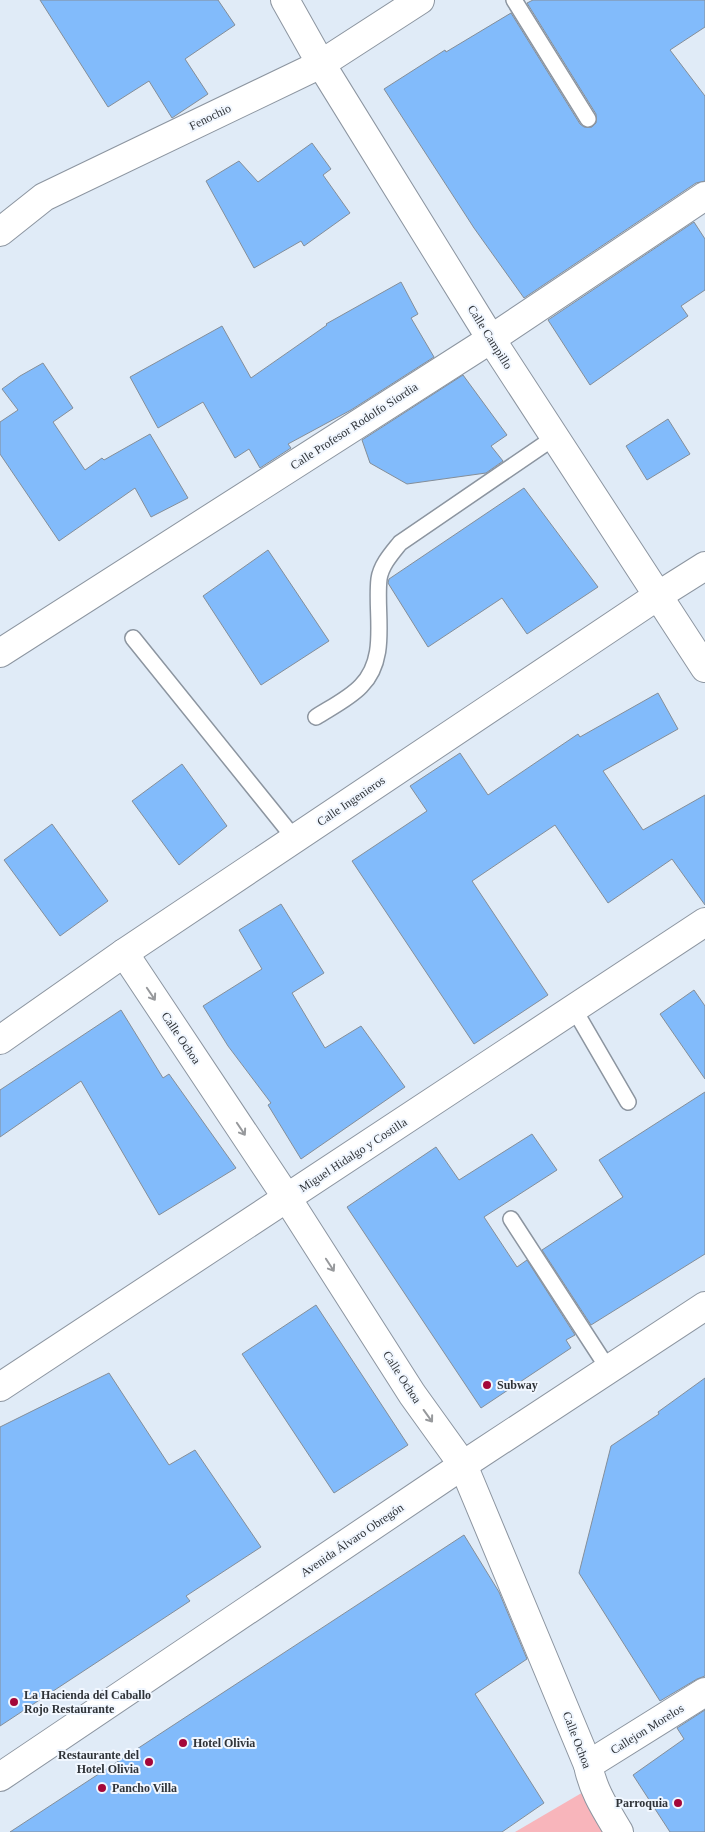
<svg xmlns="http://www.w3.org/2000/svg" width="705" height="1832" font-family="Georgia,serif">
	<rect width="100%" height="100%" fill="#e0ebf7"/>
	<path fill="#f8b5bb" d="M 585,1791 L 611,1832 L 515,1832 Z"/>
	<g fill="#82bbfb" stroke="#848e99">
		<path d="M 40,0 L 218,0 L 235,25 L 185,59 L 208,94 L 172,118 L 149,81 L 108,107 Z"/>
		<path d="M 533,0 L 705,0 L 705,27 L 670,50 L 705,96 L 705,181 L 696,183 L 524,298 L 474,228 L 384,89 L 445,50 L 446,52 L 511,13 L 580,124 L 584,127 L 592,127 L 596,123 L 596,114 L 527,3 Z"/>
		<path d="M 312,143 L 331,169 L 323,175 L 350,213 L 304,246 L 301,241 L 254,268 L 206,181 L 239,161 L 258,182 Z"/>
		<path d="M 694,222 L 705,239 L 705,290 L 681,306 L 688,316 L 590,385 L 548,320 Z"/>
		<path d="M 401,282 L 418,314 L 411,318 L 434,357 L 351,410 L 288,444 L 291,448 L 260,468 L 249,449 L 235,458 L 203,402 L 158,428 L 130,377 L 222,326 L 251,378 L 327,325 L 326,324 Z"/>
		<path d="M 43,363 L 73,408 L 53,422 L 85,470 L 102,458 L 104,460 L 150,434 L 188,498 L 151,517 L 135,488 L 59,541 L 0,454 L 0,422 L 18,410 L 2,389 L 20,376 Z"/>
		<path d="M 463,375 L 507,435 L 491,446 L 503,461 L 486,473 L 407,484 L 370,463 L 362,440 Z"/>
		<path d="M 668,419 L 690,454 L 647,480 L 626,446 Z"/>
		<path d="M 524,488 L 598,587 L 527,634 L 502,598 L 428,647 L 388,583 L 389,579 Z"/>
		<path d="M 268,550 L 329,641 L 261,685 L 203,596 Z"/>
		<path d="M 658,693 L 678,729 L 603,771 L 643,830 L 705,795 L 705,905 L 672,859 L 608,903 L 555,825 L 472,881 L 548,995 L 474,1044 L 352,861 L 427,811 L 410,786 L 460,753 L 488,795 L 578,734 L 580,737 Z"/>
		<path d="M 182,764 L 227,826 L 179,865 L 132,801 Z"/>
		<path d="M 52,824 L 108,901 L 60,936 L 4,860 Z"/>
		<path d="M 281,904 L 324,973 L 292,993 L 325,1048 L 361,1026 L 405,1087 L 301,1159 L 268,1105 L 271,1103 L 228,1046 L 203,1006 L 262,969 L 239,930 Z"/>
		<path d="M 694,990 L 705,1006 L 705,1079 L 660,1014 Z"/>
		<path d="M 121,1010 L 163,1078 L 169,1074 L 236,1168 L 159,1215 L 81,1081 L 0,1137 L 0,1090 Z"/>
		<path d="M 705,1092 L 705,1254 L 591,1325 L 542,1250 L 623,1197 L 599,1160 Z"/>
		<path d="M 532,1134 L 557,1170 L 484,1217 L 517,1267 L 527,1260 L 575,1335 L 566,1340 L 571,1348 L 481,1408 L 347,1207 L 436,1147 L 459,1180 Z"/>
		<path d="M 316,1305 L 408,1445 L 334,1493 L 242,1354 Z"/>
		<path d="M 109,1373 L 169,1465 L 195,1450 L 261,1547 L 186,1596 L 190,1601 L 0,1726 L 0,1427 Z"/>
		<path d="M 705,1378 L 705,1676 L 697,1679 L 660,1701 L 579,1573 L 611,1446 L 659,1414 L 658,1412 Z"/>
		<path d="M 464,1535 L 499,1592 L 527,1659 L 475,1694 L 544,1803 L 502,1832 L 10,1832 Z"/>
		<path d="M 705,1710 L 705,1832 L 670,1832 L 633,1775 L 684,1739 L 677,1728 Z"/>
	</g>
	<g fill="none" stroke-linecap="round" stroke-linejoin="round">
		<g stroke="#8c95a0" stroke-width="18">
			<g id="lane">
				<path d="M 514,0 L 588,119"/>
				<path d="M 133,638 L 295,839"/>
				<path d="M 316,717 C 330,708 350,698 361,686 C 389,658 375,614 379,579 C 381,565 392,553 400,543 L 555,437"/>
				<path d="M 574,1009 L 628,1102"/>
				<path d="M 511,1219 L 609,1370"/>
			</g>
		</g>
		<g stroke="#8c95a0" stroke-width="30">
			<g id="street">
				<path d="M 285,0 L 321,64 L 491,339 L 705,668"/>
				<path d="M 0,232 L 44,197 L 321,64 L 420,0"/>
				<path d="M 0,653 L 491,339 L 705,196"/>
				<path d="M 124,953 L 287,1198 L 412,1394 L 463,1465 L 588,1765 C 593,1791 606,1810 619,1832"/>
				<path d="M 0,1040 L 124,953 L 659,595 L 705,566"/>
				<path d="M 0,1387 L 705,922"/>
				<path d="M 588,1765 L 705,1692"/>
			</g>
		</g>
		<g stroke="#8c95a0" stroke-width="30">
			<path id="secondary" d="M 0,1777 L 463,1465 L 705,1306"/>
		</g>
		<use href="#lane" stroke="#fff" stroke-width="15"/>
		<use href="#street" stroke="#fff" stroke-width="28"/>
		<use href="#secondary" stroke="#fff" stroke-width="28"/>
	</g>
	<defs><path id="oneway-shaft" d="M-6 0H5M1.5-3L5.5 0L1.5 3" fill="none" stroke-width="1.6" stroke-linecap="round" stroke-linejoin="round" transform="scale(1.25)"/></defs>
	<g stroke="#97999c">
		<use href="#oneway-shaft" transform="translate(151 994) rotate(56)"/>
		<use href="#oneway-shaft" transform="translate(241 1129) rotate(56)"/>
		<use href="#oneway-shaft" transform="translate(330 1265) rotate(57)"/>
		<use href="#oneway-shaft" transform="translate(428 1416) rotate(54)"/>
	</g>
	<g fill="#a4073a" stroke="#f1f7ff" stroke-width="2">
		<circle cx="487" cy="1385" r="5"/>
		<circle cx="14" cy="1702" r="5"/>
		<circle cx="183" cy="1743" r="5"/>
		<circle cx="149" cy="1762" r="5"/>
		<circle cx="102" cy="1788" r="5"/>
		<circle cx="678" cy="1803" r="5"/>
	</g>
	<g text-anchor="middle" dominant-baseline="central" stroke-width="4" stroke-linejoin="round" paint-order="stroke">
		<g font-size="12" fill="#2f3338" stroke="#f1f7ff">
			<text transform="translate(210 117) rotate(-26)">Fenochio</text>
			<text transform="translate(490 337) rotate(58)">Calle Campillo</text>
			<text transform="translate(354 426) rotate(-33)">Calle Profesor Rodolfo Siordia</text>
			<text transform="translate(351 801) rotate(-34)">Calle Ingenieros</text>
			<text transform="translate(181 1038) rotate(56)">Calle Ochoa</text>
			<text transform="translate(353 1155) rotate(-33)">Miguel Hidalgo y Costilla</text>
			<text transform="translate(402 1377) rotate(57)">Calle Ochoa</text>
			<text transform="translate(352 1540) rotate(-34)">Avenida Álvaro Obregón</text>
			<text transform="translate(647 1729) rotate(-32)">Callejon Morelos</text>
			<text transform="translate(577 1740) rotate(69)">Calle Ochoa</text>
		</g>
		<g font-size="12" font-weight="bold" fill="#2f3338" stroke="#f1f7ff" text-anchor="start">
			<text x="497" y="1385">Subway</text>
			<text x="24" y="1695">La Hacienda del Caballo<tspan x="24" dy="14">Rojo Restaurante</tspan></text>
			<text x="193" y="1743">Hotel Olivia</text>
			<text x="139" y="1755" text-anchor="end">Restaurante del<tspan x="139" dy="14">Hotel Olivia</tspan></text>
			<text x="112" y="1788">Pancho Villa</text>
			<text x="668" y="1803" text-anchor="end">Parroquia</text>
		</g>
	</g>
</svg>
